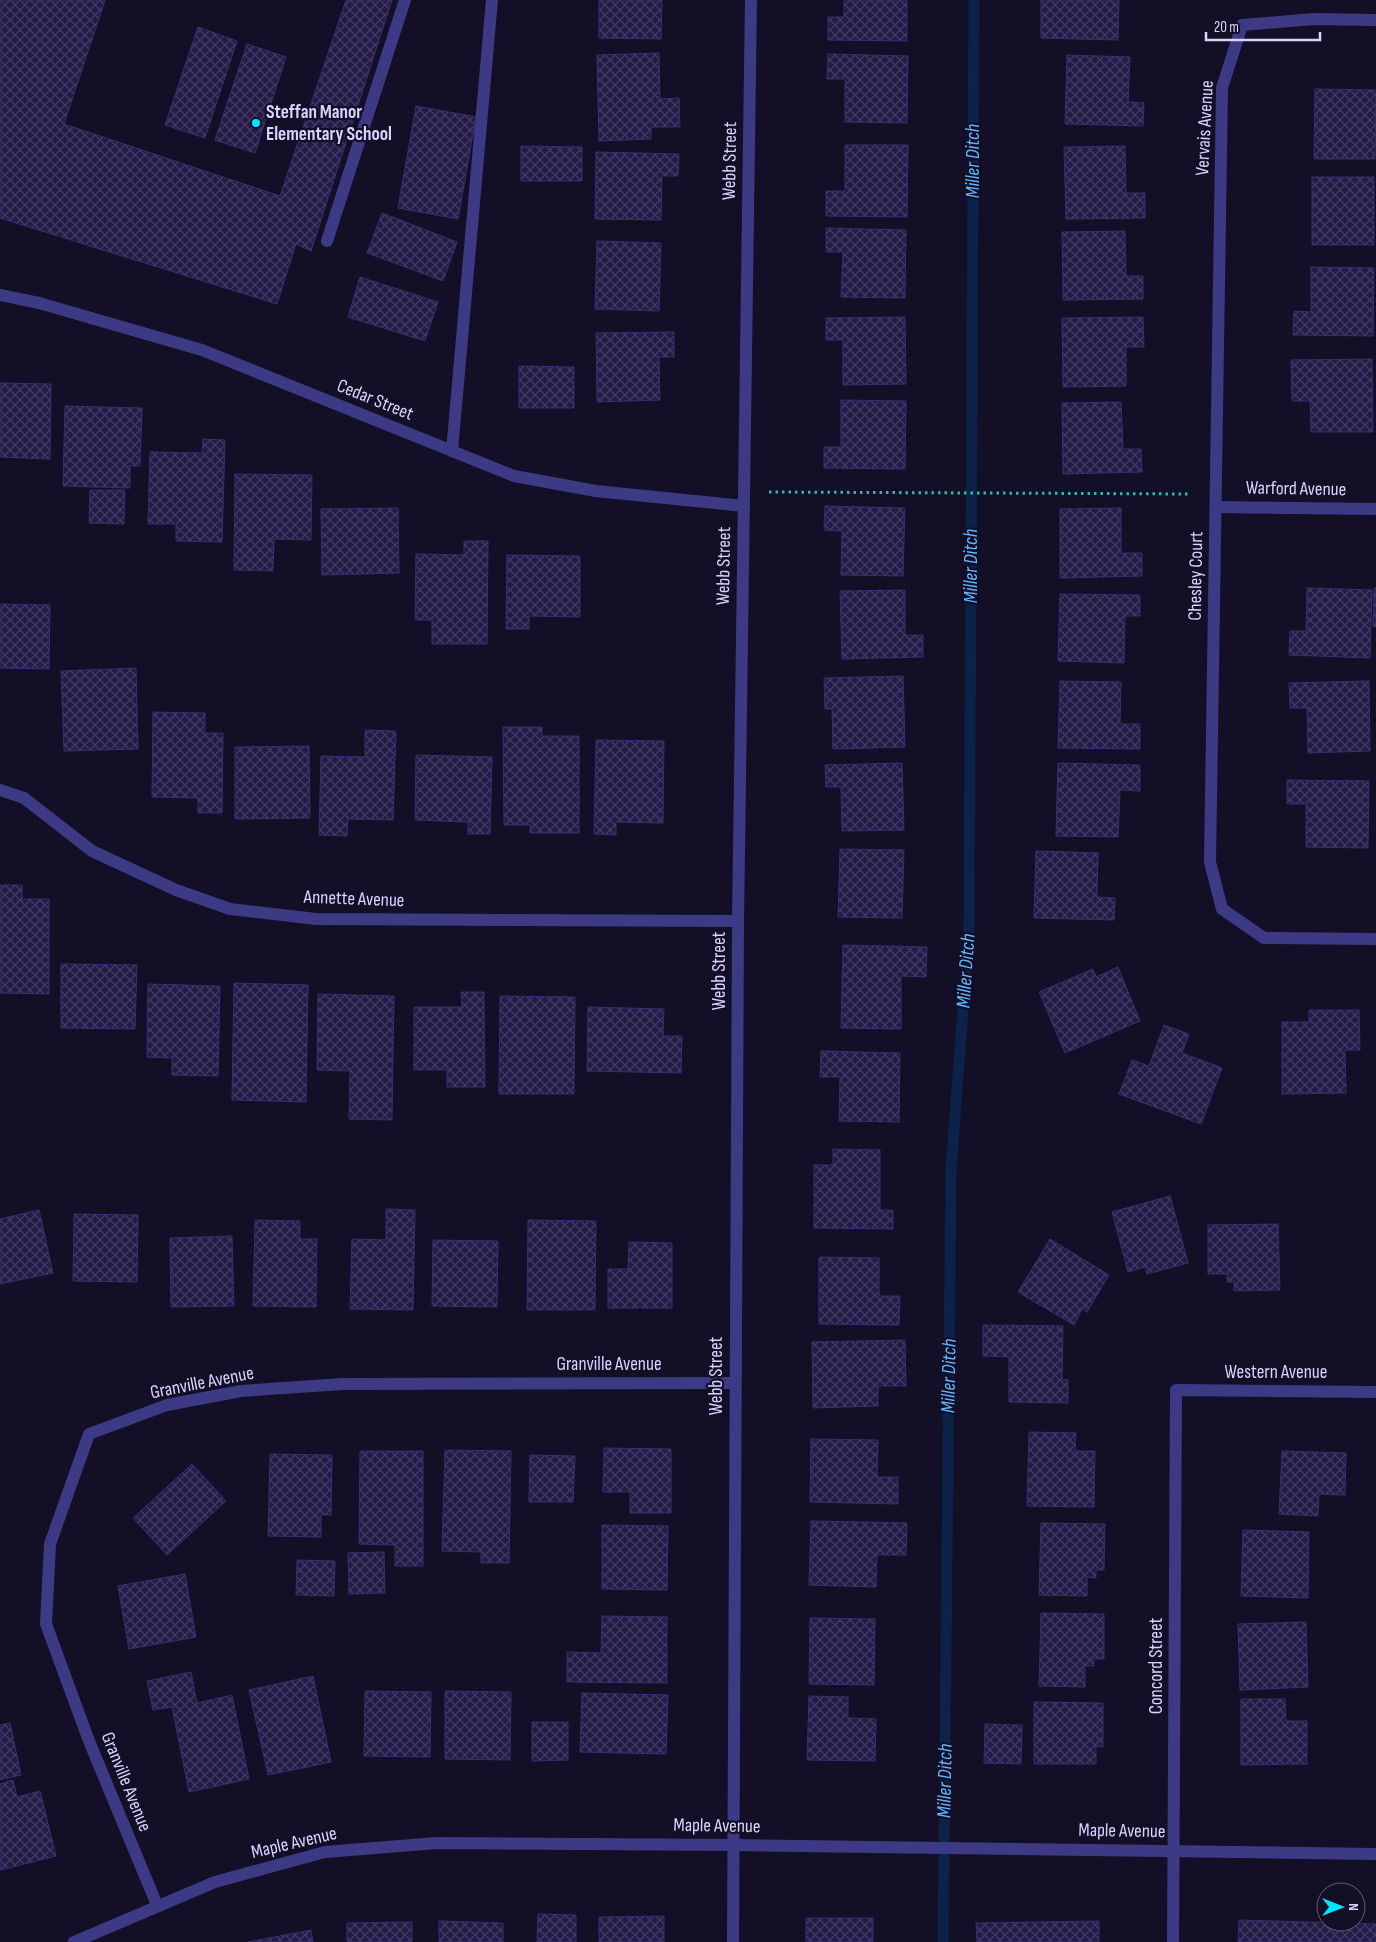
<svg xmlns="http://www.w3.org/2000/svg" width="1376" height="1942" font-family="'Sofia Sans Condensed',sans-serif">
	<defs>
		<pattern id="building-cross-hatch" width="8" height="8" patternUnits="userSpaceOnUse" patternTransform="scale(1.25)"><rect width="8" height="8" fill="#241b47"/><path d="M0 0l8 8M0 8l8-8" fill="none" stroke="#433b63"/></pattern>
	</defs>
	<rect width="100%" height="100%" fill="#130f26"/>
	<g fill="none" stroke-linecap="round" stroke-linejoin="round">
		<path stroke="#0c2248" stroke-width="11" d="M 943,1942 L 951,1169 L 969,930 L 974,0"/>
	</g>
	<g fill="url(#building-cross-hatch)" stroke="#3b2d73">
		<path d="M 0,0 L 105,0 L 64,124 L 280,196 L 346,0 L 392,0 L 311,251 L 296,244 L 277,304 L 0,218 Z"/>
		<path d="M 599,0 L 662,0 L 661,39 L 599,38 Z"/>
		<path d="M 844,0 L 907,0 L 907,41 L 828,40 L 828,17 L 844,17 Z"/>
		<path d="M 1041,0 L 1119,0 L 1118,40 L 1041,38 Z"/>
		<path d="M 198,27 L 237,41 L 205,138 L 165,125 Z"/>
		<path d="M 247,44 L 286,57 L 255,153 L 215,140 Z"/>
		<path d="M 659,53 L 660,99 L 679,98 L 680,127 L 651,127 L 651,139 L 599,141 L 597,55 Z"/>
		<path d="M 828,54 L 908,56 L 907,123 L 845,122 L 845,79 L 827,79 Z"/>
		<path d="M 1067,55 L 1130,57 L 1128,102 L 1144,103 L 1143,126 L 1065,124 Z"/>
		<path d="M 1315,89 L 1376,90 L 1375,159 L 1314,159 Z"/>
		<path d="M 416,106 L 476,117 L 458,219 L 398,208 Z"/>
		<path d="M 845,145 L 908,145 L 907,217 L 826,216 L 826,191 L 845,191 Z"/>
		<path d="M 521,146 L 582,147 L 582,181 L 521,181 Z"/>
		<path d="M 1125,146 L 1126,193 L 1145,193 L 1145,218 L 1066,219 L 1064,147 Z"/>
		<path d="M 596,152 L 679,154 L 678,176 L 662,176 L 661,220 L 595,219 Z"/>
		<rect x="1312" y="177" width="62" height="68"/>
		<path d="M 382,213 L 457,242 L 443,281 L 367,253 Z"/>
		<path d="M 826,228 L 906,230 L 905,298 L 841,297 L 843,252 L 826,252 Z"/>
		<path d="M 1125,231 L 1126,276 L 1143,276 L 1143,299 L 1063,300 L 1062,232 Z"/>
		<path d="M 597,241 L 661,243 L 659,311 L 595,309 Z"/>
		<path d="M 1311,267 L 1374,268 L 1373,336 L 1293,335 L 1294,311 L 1311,312 Z"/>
		<path d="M 360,277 L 438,302 L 425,341 L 348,317 Z"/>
		<path d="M 905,317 L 906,384 L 843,385 L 843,340 L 826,340 L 826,318 Z"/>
		<path d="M 1143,317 L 1144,347 L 1126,347 L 1126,386 L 1063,387 L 1062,318 Z"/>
		<path d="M 674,332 L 674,357 L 659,357 L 660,400 L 597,402 L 596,333 Z"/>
		<path d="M 1372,359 L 1373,432 L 1311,432 L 1310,401 L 1292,401 L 1291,360 Z"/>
		<path d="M 519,366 L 574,367 L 574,408 L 519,408 Z"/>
		<path d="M 0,383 L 51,384 L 50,459 L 0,457 Z"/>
		<path d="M 841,400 L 906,401 L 905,469 L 824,468 L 824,447 L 841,447 Z"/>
		<path d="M 1121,402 L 1123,449 L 1141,449 L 1142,472 L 1063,474 L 1062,403 Z"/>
		<path d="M 65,406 L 142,408 L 140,466 L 130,466 L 130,488 L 63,486 Z"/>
		<path d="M 203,439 L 225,440 L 222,542 L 176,541 L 176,524 L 148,524 L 150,452 L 202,453 Z"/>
		<path d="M 235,474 L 312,475 L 311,540 L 274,539 L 273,571 L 234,570 Z"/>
		<path d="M 90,490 L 125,490 L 124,524 L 89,523 Z"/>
		<path d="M 825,506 L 905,508 L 903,576 L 841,575 L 842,531 L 824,530 Z"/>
		<path d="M 398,508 L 399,573 L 322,575 L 321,509 Z"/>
		<path d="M 1121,508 L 1121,553 L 1142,553 L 1142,576 L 1060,578 L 1060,509 Z"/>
		<path d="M 464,541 L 488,541 L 487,644 L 432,644 L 432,620 L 415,620 L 416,554 L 464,555 Z"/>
		<path d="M 507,555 L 580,556 L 580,617 L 529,616 L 529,629 L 506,629 Z"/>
		<path d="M 1307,588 L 1372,590 L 1370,658 L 1289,655 L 1290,631 L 1306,631 Z"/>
		<path d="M 1374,588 L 1376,588 L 1376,627 L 1373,626 Z"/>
		<path d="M 905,590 L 905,635 L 923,635 L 923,657 L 842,659 L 840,591 Z"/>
		<path d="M 1060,594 L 1140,595 L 1140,616 L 1125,616 L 1124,663 L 1058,661 Z"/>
		<path d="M 0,604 L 50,605 L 49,669 L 0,668 Z"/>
		<path d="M 136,668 L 138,749 L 64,751 L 61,671 Z"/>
		<path d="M 903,676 L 905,747 L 833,749 L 832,709 L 825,709 L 824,678 Z"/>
		<path d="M 1060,681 L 1121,682 L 1120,724 L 1140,724 L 1140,749 L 1058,748 Z"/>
		<path d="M 1369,681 L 1370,751 L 1308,753 L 1307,708 L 1290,708 L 1289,683 Z"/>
		<path d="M 153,712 L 205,713 L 205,733 L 223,733 L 222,813 L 198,813 L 198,798 L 152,797 Z"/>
		<path d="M 503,727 L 542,727 L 542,736 L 579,736 L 579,833 L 530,833 L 530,825 L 504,825 Z"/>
		<path d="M 365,730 L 396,731 L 393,820 L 348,819 L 347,836 L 319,835 L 321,756 L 365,757 Z"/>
		<path d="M 596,740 L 664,741 L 663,823 L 616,822 L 616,835 L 594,834 Z"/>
		<path d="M 309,746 L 310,818 L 235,819 L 235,747 Z"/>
		<path d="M 416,755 L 492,757 L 490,834 L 468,834 L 468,822 L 415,820 Z"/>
		<path d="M 902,763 L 904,830 L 842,831 L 841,787 L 826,787 L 825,765 Z"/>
		<path d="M 1058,763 L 1140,765 L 1140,791 L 1120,790 L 1118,837 L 1056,836 Z"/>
		<path d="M 1287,780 L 1369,781 L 1368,848 L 1306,847 L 1306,804 L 1287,804 Z"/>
		<path d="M 840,849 L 904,850 L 902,918 L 838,917 Z"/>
		<path d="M 1036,851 L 1098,853 L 1097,897 L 1115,898 L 1114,920 L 1034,918 Z"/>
		<path d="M 0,885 L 22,885 L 22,899 L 49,899 L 49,994 L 0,993 Z"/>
		<path d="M 843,945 L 927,947 L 926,977 L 901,976 L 901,1029 L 841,1028 Z"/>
		<path d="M 61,964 L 137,965 L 135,1029 L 61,1028 Z"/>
		<path d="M 1118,967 L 1140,1021 L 1065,1053 L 1039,992 L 1093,969 L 1096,977 Z"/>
		<path d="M 234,983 L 308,985 L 306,1102 L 232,1100 Z"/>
		<path d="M 148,984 L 220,986 L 218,1076 L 172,1075 L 172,1058 L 147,1057 Z"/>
		<path d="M 461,992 L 484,992 L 485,1087 L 447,1087 L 447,1070 L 414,1070 L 414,1007 L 462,1007 Z"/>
		<path d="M 318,994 L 394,996 L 392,1120 L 349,1119 L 350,1071 L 317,1070 Z"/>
		<path d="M 500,996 L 575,997 L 574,1094 L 499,1094 Z"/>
		<path d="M 588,1007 L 664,1009 L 663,1036 L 682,1036 L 681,1073 L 587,1071 Z"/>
		<path d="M 1309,1010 L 1359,1010 L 1360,1050 L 1345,1050 L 1346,1093 L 1282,1094 L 1282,1022 L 1309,1022 Z"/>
		<path d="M 1164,1025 L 1189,1034 L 1182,1053 L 1222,1068 L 1201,1124 L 1119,1094 L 1132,1060 L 1149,1066 Z"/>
		<path d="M 821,1051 L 900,1053 L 899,1122 L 839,1121 L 840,1077 L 820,1077 Z"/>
		<path d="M 833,1149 L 880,1150 L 880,1210 L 893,1210 L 893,1229 L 814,1228 L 814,1165 L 833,1165 Z"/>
		<path d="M 1170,1196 L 1188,1263 L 1147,1274 L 1145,1267 L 1128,1272 L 1112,1212 Z"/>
		<path d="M 386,1209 L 415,1210 L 413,1310 L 350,1309 L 352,1239 L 386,1240 Z"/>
		<path d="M 39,1210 L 53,1273 L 0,1284 L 0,1219 Z"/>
		<path d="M 74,1214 L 138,1215 L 137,1282 L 73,1281 Z"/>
		<path d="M 255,1220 L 300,1221 L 300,1239 L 317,1239 L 316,1307 L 253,1306 Z"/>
		<path d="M 528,1220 L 596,1221 L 595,1310 L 527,1310 Z"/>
		<path d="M 1278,1224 L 1280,1290 L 1234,1291 L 1234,1282 L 1227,1282 L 1227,1274 L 1208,1274 L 1208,1225 Z"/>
		<path d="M 232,1236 L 234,1306 L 171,1307 L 170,1238 Z"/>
		<path d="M 1050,1239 L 1109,1275 L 1087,1312 L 1082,1309 L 1074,1325 L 1018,1292 Z"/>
		<path d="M 433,1240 L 498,1241 L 497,1307 L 432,1306 Z"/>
		<path d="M 629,1242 L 672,1243 L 672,1308 L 608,1308 L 608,1269 L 628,1269 Z"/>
		<path d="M 819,1257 L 879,1258 L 879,1296 L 900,1296 L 899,1325 L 819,1324 Z"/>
		<path d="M 983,1325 L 1063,1326 L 1062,1379 L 1068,1380 L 1068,1403 L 1009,1402 L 1009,1357 L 983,1356 Z"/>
		<path d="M 905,1340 L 906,1386 L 878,1386 L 878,1406 L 813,1408 L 812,1342 Z"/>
		<path d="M 1029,1432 L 1076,1433 L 1075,1451 L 1095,1451 L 1094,1507 L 1027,1506 Z"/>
		<path d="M 811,1439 L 878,1440 L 877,1477 L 898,1477 L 898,1504 L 810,1502 Z"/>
		<path d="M 604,1448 L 671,1449 L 671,1513 L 630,1513 L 630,1492 L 603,1492 Z"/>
		<path d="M 445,1450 L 511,1451 L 509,1563 L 481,1563 L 481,1552 L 442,1551 Z"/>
		<path d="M 360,1451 L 423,1451 L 423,1566 L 395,1566 L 395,1545 L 359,1544 Z"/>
		<path d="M 1282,1451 L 1346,1453 L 1345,1495 L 1319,1494 L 1318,1516 L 1279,1514 Z"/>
		<path d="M 270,1454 L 332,1455 L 331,1515 L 321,1515 L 321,1537 L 268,1536 Z"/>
		<path d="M 530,1455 L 575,1456 L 573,1502 L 529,1502 Z"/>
		<path d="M 192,1464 L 226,1501 L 167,1555 L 133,1518 Z"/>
		<path d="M 811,1521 L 907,1523 L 906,1555 L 877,1555 L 876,1587 L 809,1585 Z"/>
		<path d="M 1041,1523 L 1105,1524 L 1104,1570 L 1096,1570 L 1096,1578 L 1087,1577 L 1087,1596 L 1039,1595 Z"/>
		<path d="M 602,1525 L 668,1526 L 667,1590 L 602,1589 Z"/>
		<path d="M 1243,1530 L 1309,1532 L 1308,1598 L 1241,1596 Z"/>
		<path d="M 384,1552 L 385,1593 L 349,1594 L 348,1553 Z"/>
		<path d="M 297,1560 L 335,1561 L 334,1596 L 296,1595 Z"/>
		<path d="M 185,1574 L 196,1637 L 129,1649 L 118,1586 Z"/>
		<path d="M 1041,1613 L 1104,1614 L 1104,1659 L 1094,1659 L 1094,1666 L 1085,1666 L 1085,1687 L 1039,1686 Z"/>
		<path d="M 602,1616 L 667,1617 L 667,1683 L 567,1682 L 567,1652 L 601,1653 Z"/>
		<path d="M 810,1618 L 875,1619 L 874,1685 L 809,1684 Z"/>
		<path d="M 1306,1622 L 1308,1687 L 1240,1690 L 1238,1624 Z"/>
		<path d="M 191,1672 L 197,1703 L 232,1695 L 249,1779 L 189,1792 L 172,1707 L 153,1710 L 147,1681 Z"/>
		<path d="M 313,1676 L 331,1762 L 268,1775 L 249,1690 Z"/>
		<path d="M 365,1691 L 431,1692 L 430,1757 L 364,1756 Z"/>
		<path d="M 445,1691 L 511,1692 L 510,1760 L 445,1759 Z"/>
		<path d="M 582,1693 L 668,1695 L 666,1754 L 580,1752 Z"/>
		<path d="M 809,1696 L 848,1697 L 848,1718 L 876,1719 L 875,1761 L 807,1760 Z"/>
		<path d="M 1241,1699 L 1285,1699 L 1286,1721 L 1307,1721 L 1307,1764 L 1241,1765 Z"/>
		<path d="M 1034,1702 L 1103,1703 L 1103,1747 L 1096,1746 L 1096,1764 L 1034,1764 Z"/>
		<path d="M 532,1722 L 568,1722 L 568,1760 L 532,1761 Z"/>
		<path d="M 10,1723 L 21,1775 L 0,1780 L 0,1725 Z"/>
		<path d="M 985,1724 L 1022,1725 L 1021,1764 L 984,1763 Z"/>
		<path d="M 13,1780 L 17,1797 L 40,1791 L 56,1856 L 0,1870 L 0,1784 Z"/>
		<path d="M 538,1914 L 576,1915 L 576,1942 L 537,1942 Z"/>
		<path d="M 664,1916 L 664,1942 L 599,1942 L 599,1917 Z"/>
		<rect x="806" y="1918" width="67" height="24"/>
		<path d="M 1239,1920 L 1376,1924 L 1376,1942 L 1238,1942 Z"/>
		<path d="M 439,1921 L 503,1923 L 503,1942 L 439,1942 Z"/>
		<path d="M 1099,1921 L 1099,1942 L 977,1942 L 976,1923 Z"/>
		<path d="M 412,1922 L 412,1942 L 347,1942 L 347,1923 Z"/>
		<path d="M 311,1930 L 313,1942 L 248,1942 Z"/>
	</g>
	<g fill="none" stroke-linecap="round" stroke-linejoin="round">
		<path stroke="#2fb8b0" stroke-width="3" stroke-dasharray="2.5 4" stroke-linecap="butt" d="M 769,492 L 1190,494"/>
		<g stroke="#3d3a85" stroke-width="12">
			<path d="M 1376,20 L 1314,19 L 1242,25 L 1222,88 L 1210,862 L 1222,909 L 1264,938 L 1376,939"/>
			<path d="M 327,241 L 405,0"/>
			<path d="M 0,295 L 39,303 L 202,350 L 514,476 L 596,491 L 744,506"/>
			<path d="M 452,451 L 492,0"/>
			<path d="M 1216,507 L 1376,509"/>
			<path d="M 0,790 L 24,798 L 92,851 L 176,890 L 230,909 L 316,919 L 738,921"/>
			<path d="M 157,1905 L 89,1741 L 46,1624 L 50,1544 L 89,1434 L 167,1405 L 241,1391 L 343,1384 L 735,1383"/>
			<path d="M 74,1942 L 215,1882 L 325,1852 L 437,1843 L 733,1845 L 1376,1854"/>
			<path d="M 733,1942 L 738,921 L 751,0"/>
			<path d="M 1173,1942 L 1176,1390 L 1376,1392"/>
		</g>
	</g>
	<circle fill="#00e5ff" stroke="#130f26" stroke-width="2" cx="256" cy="123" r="5"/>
	<g text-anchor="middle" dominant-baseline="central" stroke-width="4.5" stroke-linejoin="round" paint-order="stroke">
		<g font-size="19" font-weight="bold" fill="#d9d4ff" stroke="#130f26" text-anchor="start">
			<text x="266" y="112">Steffan Manor<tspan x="266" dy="22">Elementary School</tspan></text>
		</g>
		<g font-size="19" fill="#d9d4ff" stroke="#130f26">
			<text transform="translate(1205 128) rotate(-87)">Vervais Avenue</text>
			<text transform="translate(730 161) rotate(-89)">Webb Street</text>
			<text transform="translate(375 400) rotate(22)">Cedar Street</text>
			<text transform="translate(1296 489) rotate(1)">Warford Avenue</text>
			<text transform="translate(724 566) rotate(-89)">Webb Street</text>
			<text transform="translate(1196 576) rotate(-89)">Chesley Court</text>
			<text transform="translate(354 899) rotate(2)">Annette Avenue</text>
			<text transform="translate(719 971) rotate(-90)">Webb Street</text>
			<text x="609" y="1364">Granville Avenue</text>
			<text x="1276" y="1372">Western Avenue</text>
			<text transform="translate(716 1376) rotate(-90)">Webb Street</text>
			<text transform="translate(202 1383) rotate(-11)">Granville Avenue</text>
			<text transform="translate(1156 1666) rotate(-90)">Concord Street</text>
			<text transform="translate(126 1782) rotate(68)">Granville Avenue</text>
			<text transform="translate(717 1826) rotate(1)">Maple Avenue</text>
			<text transform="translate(1122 1831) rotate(1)">Maple Avenue</text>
			<text transform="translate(294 1843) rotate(-13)">Maple Avenue</text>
		</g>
		<g font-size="20" font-style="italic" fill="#62b6ff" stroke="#130f26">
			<text transform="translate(973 161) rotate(-90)">Miller Ditch</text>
			<text transform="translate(971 566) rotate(-90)">Miller Ditch</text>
			<text transform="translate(966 971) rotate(-86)">Miller Ditch</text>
			<text transform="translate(949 1376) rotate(-89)">Miller Ditch</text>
			<text transform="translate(945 1781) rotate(-89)">Miller Ditch</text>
		</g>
	</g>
	<g transform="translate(1341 1907) rotate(90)"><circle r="24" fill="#130f26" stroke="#625e7d"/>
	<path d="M0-4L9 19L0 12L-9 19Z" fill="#00e5ff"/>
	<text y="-8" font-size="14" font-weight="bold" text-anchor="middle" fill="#d9d4ff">N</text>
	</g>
	<path d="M1206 32v8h114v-8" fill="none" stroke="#d9d4ff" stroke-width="2.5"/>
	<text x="1214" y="32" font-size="15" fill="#d9d4ff" stroke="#130f26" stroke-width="4" paint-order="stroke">20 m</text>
</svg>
